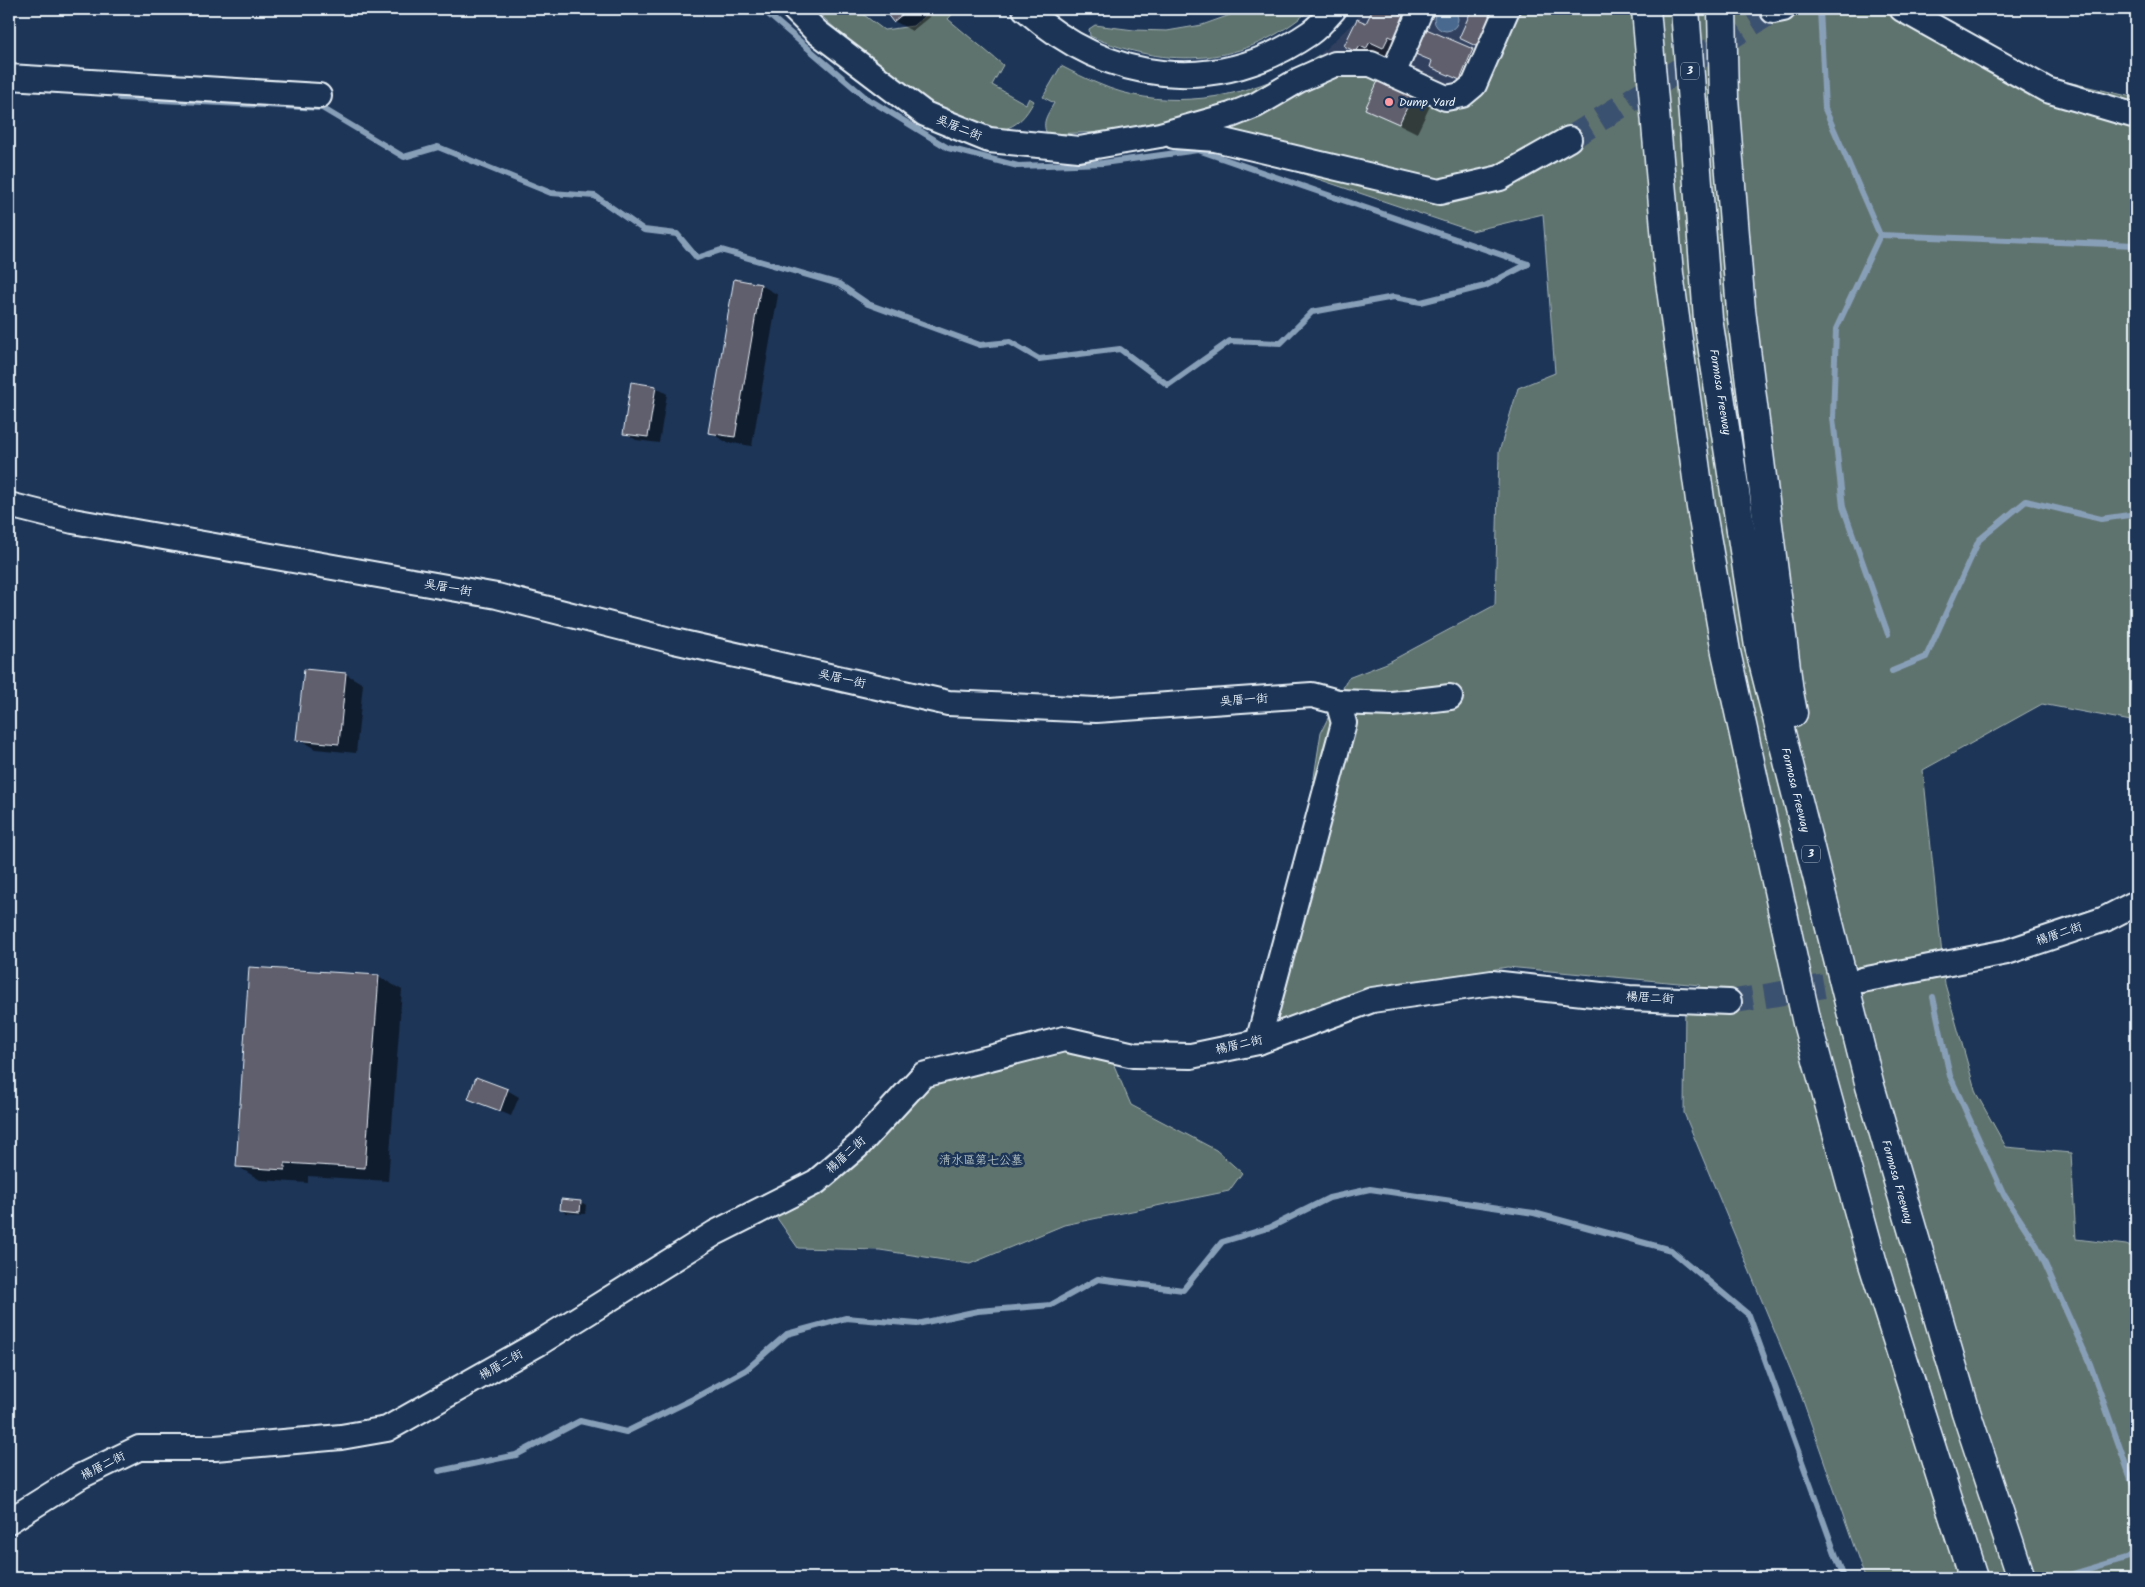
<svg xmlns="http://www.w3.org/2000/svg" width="2145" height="1587" font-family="Kalam,'LXGW WenKai TC',sans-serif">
	<rect width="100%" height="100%" fill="#1d3557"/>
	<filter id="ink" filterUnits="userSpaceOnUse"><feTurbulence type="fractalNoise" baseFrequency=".02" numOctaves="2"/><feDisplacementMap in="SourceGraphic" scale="10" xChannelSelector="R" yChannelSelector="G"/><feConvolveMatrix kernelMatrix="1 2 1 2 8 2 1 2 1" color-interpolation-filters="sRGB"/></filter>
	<g filter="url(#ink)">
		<path fill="#31415e" d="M 1363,9 L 1522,9 L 1484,86 L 1399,124 L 1365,109 L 1379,79 L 1328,74 L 1319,55 L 1357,19 Z"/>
		<g fill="#5e736e" stroke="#a3b2b3">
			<path d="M 814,9 L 856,9 L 884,30 L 913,26 L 933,9 L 957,9 L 948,19 L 1003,65 L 992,85 L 1026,104 L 1029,98 L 1034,101 C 1026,116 1018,126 1001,130 L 927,103 L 863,54 Z"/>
			<path d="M 1247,9 L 1311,9 C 1245,67 1168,70 1090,36 L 1089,29 L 1095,25 L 1134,30 L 1167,31 L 1202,25 Z"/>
			<path d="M 1522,9 L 1925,9 L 2038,75 L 2136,98 L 2136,722 L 2042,704 L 1923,770 L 1945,984 L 1976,1093 L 2006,1147 L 2071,1153 L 2076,1239 L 2126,1245 L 2136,1249 L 2136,1578 L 1865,1578 L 1801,1395 L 1684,1113 L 1685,1000 L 1700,985 L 1507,967 L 1377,991 L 1276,1023 L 1321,732 L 1348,678 L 1387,663 L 1495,605 L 1499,452 L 1518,388 L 1555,373 L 1543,214 L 1472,231 L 1152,123 L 1108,132 L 1047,134 C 1041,122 1048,114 1054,103 L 1043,97 L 1061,66 C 1073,72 1086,79 1099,84 C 1156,109 1227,102 1282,76 C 1295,70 1307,62 1319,55 L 1328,74 L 1359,71 L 1379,79 L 1365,109 L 1399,124 L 1413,95 L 1484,86 Z"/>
			<path d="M 1059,1049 L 1110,1056 L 1131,1105 L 1216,1150 L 1242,1173 L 1229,1191 L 1064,1225 L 970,1264 L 880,1250 L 798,1248 L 772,1211 L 934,1077 Z"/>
		</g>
		<circle fill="#48698e" stroke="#889fb8" cx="1446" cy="19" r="12"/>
		<g fill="#0007">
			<path d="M 884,9 L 939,9 L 912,31 L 894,21 Z"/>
			<path d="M 1374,9 L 1408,9 L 1404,18 L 1400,57 L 1388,51 L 1384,58 L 1363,56 L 1346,46 L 1366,25 Z"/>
			<path d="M 1425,30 L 1484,57 L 1472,85 L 1431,66 L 1433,62 L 1426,59 Z"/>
			<path d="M 1412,96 L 1430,106 L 1417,133 L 1367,108 Z"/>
			<path d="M 761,285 L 778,295 L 752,446 L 726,442 L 709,432 Z"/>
			<path d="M 655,387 L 667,394 L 659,443 L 636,440 L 625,433 Z"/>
			<path d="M 305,670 L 346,674 L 363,684 L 356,753 L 315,749 L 298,739 Z"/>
			<path d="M 378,976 L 402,990 L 388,1181 L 308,1176 L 308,1183 L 260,1180 L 237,1166 Z"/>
			<path d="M 507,1090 L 519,1097 L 511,1116 L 469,1098 Z"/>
			<path d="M 581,1202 L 586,1205 L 585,1214 L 566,1213 L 561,1210 Z"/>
		</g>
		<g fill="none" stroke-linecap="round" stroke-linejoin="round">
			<g stroke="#889fb8" stroke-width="6">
				<path d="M 762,9 L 865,97 L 948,148 L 1018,166 L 1103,163 L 1198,150 L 1528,264"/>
				<path d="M 1820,9 L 1825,109 L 1880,235 L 1836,329 L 1833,418 L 1843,507 L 1888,634"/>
				<path d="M 120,98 L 322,108 L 404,157 L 438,147 L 551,193 L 595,196 L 644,230 L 677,234 L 697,258 L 721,250 L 839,284 L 868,304 L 980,345 L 1010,342 L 1039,359 L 1120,349 L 1168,385 L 1230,341 L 1281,343 L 1312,312 L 1394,297 L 1421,302 L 1485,286 L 1528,264"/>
				<path d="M 1880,235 L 2136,245"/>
				<path d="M 1892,671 L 1926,657 L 1979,540 L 2026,501 L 2101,519 L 2136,514"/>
				<path d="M 1933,997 L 1950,1076 L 2004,1195 L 2037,1246 L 2090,1364 L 2136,1493"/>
				<path d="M 439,1471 L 516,1455 L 580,1421 L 626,1432 L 693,1399 L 746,1370 L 787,1334 L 846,1318 L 917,1324 L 978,1311 L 1051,1305 L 1098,1279 L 1183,1290 L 1222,1242 L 1271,1227 L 1329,1198 L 1370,1189 L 1534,1213 L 1671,1250 L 1749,1315 L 1844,1578"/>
				<path d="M 2059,1578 L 2136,1555"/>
			</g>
		</g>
		<g fill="#615e6d" stroke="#e8f1f8">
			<path d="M 883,9 L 909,9 L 893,22 Z"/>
			<path d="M 1373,9 L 1389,9 L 1406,17 L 1395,39 L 1389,36 L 1383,48 L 1370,42 L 1366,49 L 1360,46 L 1356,52 L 1344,46 L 1357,19 L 1366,23 Z"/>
			<path d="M 1472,9 L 1496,9 L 1478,47 L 1459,38 Z"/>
			<path d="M 1424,28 L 1473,49 L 1460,80 L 1430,67 L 1432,61 L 1413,53 Z"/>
			<path d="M 1379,79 L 1413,95 L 1399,124 L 1365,109 Z"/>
			<path d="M 734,279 L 761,284 L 735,437 L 708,433 Z"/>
			<path d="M 631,382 L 656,386 L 648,437 L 623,434 Z"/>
			<path d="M 304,669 L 346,673 L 339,744 L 296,740 Z"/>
			<path d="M 249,967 L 379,975 L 365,1168 L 285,1163 L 285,1170 L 236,1167 Z"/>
			<path d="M 476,1077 L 508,1089 L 500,1111 L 468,1099 Z"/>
			<path d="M 561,1199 L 581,1201 L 580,1212 L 560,1210 Z"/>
		</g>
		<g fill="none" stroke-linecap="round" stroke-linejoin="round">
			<g stroke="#3b516f" stroke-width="24" stroke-dasharray="24 12" stroke-linecap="butt">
				<path d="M 1569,139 L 1773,11"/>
				<path d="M 1729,1002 L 1861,980"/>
			</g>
			<g stroke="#e8f1f8" stroke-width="28">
				<g id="minor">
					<path d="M 794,9 L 817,32 L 925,114 L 989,140 L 1079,149 L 1160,135 L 1231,115 L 1256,105 L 1299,80 L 1335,64 L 1371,64 L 1393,74 L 1421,9"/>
					<path d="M 1025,9 C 1109,83 1215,98 1310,33 C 1319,27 1327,17 1334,9"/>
					<path d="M 1902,9 L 2047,90 L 2136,116"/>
					<path d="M 1773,11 L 1783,9"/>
					<path d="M 1393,74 L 1446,98 L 1462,95 L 1474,85 L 1507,9"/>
					<path d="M 9,77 L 319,96"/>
					<path d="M 1174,136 L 1215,139 L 1439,192 L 1500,178 L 1569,139"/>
					<path d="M 9,505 L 73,521 L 497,596 L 674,641 L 948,703 L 1096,710 L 1312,695 L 1338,702 L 1344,723 L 1258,1042"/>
					<path d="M 1338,702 L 1392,704 L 1450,697"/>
					<path d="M 1862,980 L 2007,952 L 2105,919 L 2136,903"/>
					<path d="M 9,1521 L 81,1476 L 139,1448 L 215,1448 L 341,1437 L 387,1429 L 539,1343 L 715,1233 L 816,1182 L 858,1146 L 923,1075 L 1064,1039 L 1134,1055 L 1191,1056 L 1258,1042 L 1372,1000 L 1492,983 L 1629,998 L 1729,1002"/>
				</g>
			</g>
			<g stroke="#e8f1f8" stroke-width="31">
				<g id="highway">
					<path d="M 1646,9 L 1669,274 L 1701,507 L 1726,652 L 1807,1023 L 1873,1264 L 1973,1578"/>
					<path d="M 1685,9 L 1708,319 L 1759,646 L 1870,1086 L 1966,1412 L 2021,1578"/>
					<path d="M 1722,9 L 1724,98 L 1741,310 L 1789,692 L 1793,713"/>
				</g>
			</g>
			<use href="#minor" stroke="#1d3557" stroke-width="24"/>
			<use href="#highway" stroke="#1d3557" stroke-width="28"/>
		</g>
	</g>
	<circle fill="#ff9aa2" stroke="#1d3557" stroke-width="2" cx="1389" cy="102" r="5"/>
	<g text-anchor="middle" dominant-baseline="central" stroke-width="5" stroke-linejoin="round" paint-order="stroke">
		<g fill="#1d3557" stroke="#abb9c8" stroke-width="1">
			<rect x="1681" y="62.5" width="18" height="17" rx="4"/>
			<rect x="1802" y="845.5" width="18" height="17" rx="4"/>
		</g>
		<g font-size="11" font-weight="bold" fill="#e8f1f8">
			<text x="1690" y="71">3</text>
			<text x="1811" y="854">3</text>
		</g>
		<g font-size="12" fill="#e8f1f8" stroke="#1d3557" text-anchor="start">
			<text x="1399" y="102">Dump Yard</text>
		</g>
		<g font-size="12" fill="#e8f1f8" stroke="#1d3557">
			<text transform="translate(959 128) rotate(22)">吳厝二街</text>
			<text transform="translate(1720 392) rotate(81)">Formosa Freeway</text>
			<text transform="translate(448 588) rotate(10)">吳厝一街</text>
			<text transform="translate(842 679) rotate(13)">吳厝一街</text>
			<text transform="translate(1244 700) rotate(-4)">吳厝一街</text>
			<text transform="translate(1795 790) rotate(76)">Formosa Freeway</text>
			<text transform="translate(2059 934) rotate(-19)">楊厝二街</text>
			<text transform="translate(1650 998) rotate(3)">楊厝二街</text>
			<text transform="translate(1239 1045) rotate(-13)">楊厝二街</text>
			<text transform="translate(846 1155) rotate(-42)">楊厝二街</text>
			<text transform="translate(1897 1182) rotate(74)">Formosa Freeway</text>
			<text transform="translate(501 1365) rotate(-30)">楊厝二街</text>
			<text transform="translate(103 1466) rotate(-27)">楊厝二街</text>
		</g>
		<g font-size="12" fill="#b1bfc1" stroke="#1d3557">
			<text x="981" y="1160">清水區第七公墓</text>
		</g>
	</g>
	<rect width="2145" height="1587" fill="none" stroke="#1d3557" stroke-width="30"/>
	<rect x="15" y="15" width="2115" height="1557" fill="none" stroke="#e8f1f8" stroke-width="2" filter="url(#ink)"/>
</svg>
